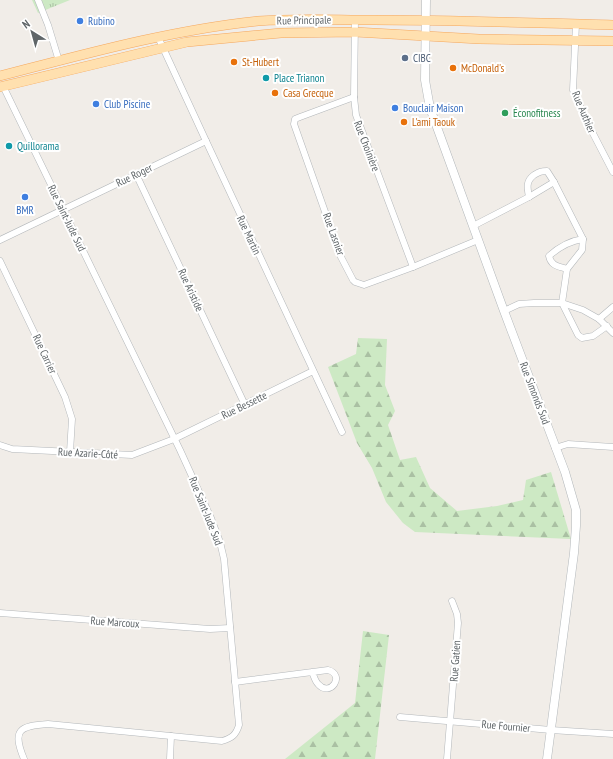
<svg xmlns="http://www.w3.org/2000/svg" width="613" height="759" font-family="'PT Sans Narrow',sans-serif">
	<defs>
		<pattern id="grass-tufts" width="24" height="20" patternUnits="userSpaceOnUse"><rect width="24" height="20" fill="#cde9c4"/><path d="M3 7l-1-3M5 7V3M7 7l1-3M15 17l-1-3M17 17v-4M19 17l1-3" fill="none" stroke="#aac0a3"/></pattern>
		<pattern id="forest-firs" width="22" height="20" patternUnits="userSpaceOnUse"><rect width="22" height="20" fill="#cde9c4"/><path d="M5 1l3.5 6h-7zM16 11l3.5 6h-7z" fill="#aac0a3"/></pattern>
	</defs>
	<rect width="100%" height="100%" fill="#f1ede8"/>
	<path fill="url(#grass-tufts)" d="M 32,0 L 70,0 L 38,13 Z"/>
	<g fill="url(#forest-firs)">
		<path d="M 358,338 L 387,339 L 385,385 L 395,411 L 388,425 L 400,460 L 416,457 L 430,488 L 457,511 L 497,506 L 523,500 L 526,480 L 551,472 L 571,539 L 415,532 L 403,523 L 386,502 L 372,468 L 357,443 L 328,367 L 356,354 Z"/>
		<path d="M 363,631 L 389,635 L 375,759 L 285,759 L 355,703 Z"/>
	</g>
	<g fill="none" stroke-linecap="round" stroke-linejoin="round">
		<g stroke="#b3b7ba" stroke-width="7">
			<g id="street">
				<path d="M 38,0 L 48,25 L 59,61"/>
				<path d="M 355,20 L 354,97 L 356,115 L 413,267"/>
				<path d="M 576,24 L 573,90 L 585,118 L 613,172"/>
				<path d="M 158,37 L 206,141 L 342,432"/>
				<path d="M 3,86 L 180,450 L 211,518 L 220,542 L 224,559 L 239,725 C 236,735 232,738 222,741 L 48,724 C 19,726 12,730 24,759"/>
				<path d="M 354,97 L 300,117 L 295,119 L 294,124 L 341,257 L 353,280 L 355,282 L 364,285 L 413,267 L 478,240"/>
				<path d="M 136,174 L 245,405"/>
				<path d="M 529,197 C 527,187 526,181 534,175 C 539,172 541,171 547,171 L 554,182"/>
				<path d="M 473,226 L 529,197 L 554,182 L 583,239 L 582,250 L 567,269 L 562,303 L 578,335 L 582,338 L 593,336 L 607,326"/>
				<path d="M 0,240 L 206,141"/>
				<path d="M 0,261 L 65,397 L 72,419 L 70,452"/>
				<path d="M 567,269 C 558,266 551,266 549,256 C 559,247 569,241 583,239"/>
				<path d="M 504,311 L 519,304 L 534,303 L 562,303 L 583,310 L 599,319 L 613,333"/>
				<path d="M 599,319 L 613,307"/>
				<path d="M 0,445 L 12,449 L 132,455 L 174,439 L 313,371"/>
				<path d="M 555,448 L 568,444 L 613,447"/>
				<path d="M 0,613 L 210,629 L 230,628"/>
				<path d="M 235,682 L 328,670 C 346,675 330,698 318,684 C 315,681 314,676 312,672"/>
				<path d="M 400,717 L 551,730 L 613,734"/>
				<path d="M 170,759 L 171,736"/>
				<path d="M 447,759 L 458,623 L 457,614 L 452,601"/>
			</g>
		</g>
		<g stroke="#b2b7ba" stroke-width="9">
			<path id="secondary" d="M 426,0 L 425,80 L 430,108 L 504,311 L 565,472 L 576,510 L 576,526 L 574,553 L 547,759"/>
		</g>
		<g stroke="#f5a75d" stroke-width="10">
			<g id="primary">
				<path d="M 0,76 C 85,54 171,30 258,21 C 296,18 335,20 374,20 C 453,20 533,23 613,25"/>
				<path d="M 0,87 L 187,42 L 281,33 L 355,32 L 479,39 L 613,41"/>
			</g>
		</g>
		<use href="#street" stroke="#fff" stroke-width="6"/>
		<use href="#secondary" stroke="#fff" stroke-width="8"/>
		<use href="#primary" stroke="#ffe0af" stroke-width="9"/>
	</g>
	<g fill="#3f7fe0" stroke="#fff" stroke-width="1.5">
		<circle cx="80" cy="21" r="4"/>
		<circle cx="96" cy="104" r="4"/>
		<circle cx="395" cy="108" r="4"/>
		<circle cx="25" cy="197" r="4"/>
	</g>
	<circle fill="#5c6f8a" stroke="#fff" stroke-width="1.5" cx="405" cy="58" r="4"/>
	<g fill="#e8710a" stroke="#fff" stroke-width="1.5">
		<circle cx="234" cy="62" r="4"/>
		<circle cx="453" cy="68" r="4"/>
		<circle cx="275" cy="93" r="4"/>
		<circle cx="404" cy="122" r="4"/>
	</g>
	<g fill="#0f9aa8" stroke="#fff" stroke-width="1.5">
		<circle cx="266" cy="78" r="4"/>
		<circle cx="9" cy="146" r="4"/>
	</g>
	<circle fill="#2e9e5b" stroke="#fff" stroke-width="1.5" cx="505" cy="113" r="4"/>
	<g text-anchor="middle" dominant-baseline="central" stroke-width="4" stroke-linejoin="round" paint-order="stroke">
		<g font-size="11" fill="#5f6568" stroke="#fff">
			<text transform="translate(304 20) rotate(-1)">Rue Principale</text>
			<text transform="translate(584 112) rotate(67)">Rue Authier</text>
			<text transform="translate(367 146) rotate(69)">Rue Choinière</text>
			<text transform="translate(134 175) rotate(-26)">Rue Roger</text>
			<text transform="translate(67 218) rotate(64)">Rue Saint-Jude Sud</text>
			<text transform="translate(334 234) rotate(70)">Rue Lasnier</text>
			<text transform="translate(249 235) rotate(65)">Rue Martin</text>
			<text transform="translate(191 290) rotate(65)">Rue Aristide</text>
			<text transform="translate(45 354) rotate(65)">Rue Carrier</text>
			<text transform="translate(535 393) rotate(69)">Rue Simonds Sud</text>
			<text transform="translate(244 405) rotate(-26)">Rue Bessette</text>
			<text transform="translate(88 453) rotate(3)">Rue Azarie-Côté</text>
			<text transform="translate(206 511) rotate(68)">Rue Saint-Jude Sud</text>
			<text transform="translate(115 622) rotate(4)">Rue Marcoux</text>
			<text transform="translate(455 661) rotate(-86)">Rue Gatien</text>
			<text transform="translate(506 726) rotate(5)">Rue Fournier</text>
		</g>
		<g font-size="11" fill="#366cbe" stroke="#fff" text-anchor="start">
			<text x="88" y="21">Rubino</text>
			<text x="104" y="104">Club Piscine</text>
			<text x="403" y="108">Bouclair Maison</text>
			<text x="25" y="210" text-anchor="middle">BMR</text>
		</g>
		<g font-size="11" fill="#4e5e75" stroke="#fff" text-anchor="start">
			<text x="413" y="58">CIBC</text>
		</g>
		<g font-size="11" fill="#c56008" stroke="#fff" text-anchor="start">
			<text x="242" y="62">St-Hubert</text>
			<text x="461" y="68">McDonald's</text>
			<text x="283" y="93">Casa Grecque</text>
			<text x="412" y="122">L'ami Taouk</text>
		</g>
		<g font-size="11" fill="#0d838f" stroke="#fff" text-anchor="start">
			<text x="274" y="78">Place Trianon</text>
			<text x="17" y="146">Quillorama</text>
		</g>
		<g font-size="11" fill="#27864d" stroke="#fff" text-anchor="start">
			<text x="513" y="113">Éconofitness</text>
		</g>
	</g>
	<g transform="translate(32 32) rotate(323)" stroke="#ffffff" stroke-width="3" paint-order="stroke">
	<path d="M0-3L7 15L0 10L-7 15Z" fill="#5f6568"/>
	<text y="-6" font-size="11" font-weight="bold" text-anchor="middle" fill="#5f6568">N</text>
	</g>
</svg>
